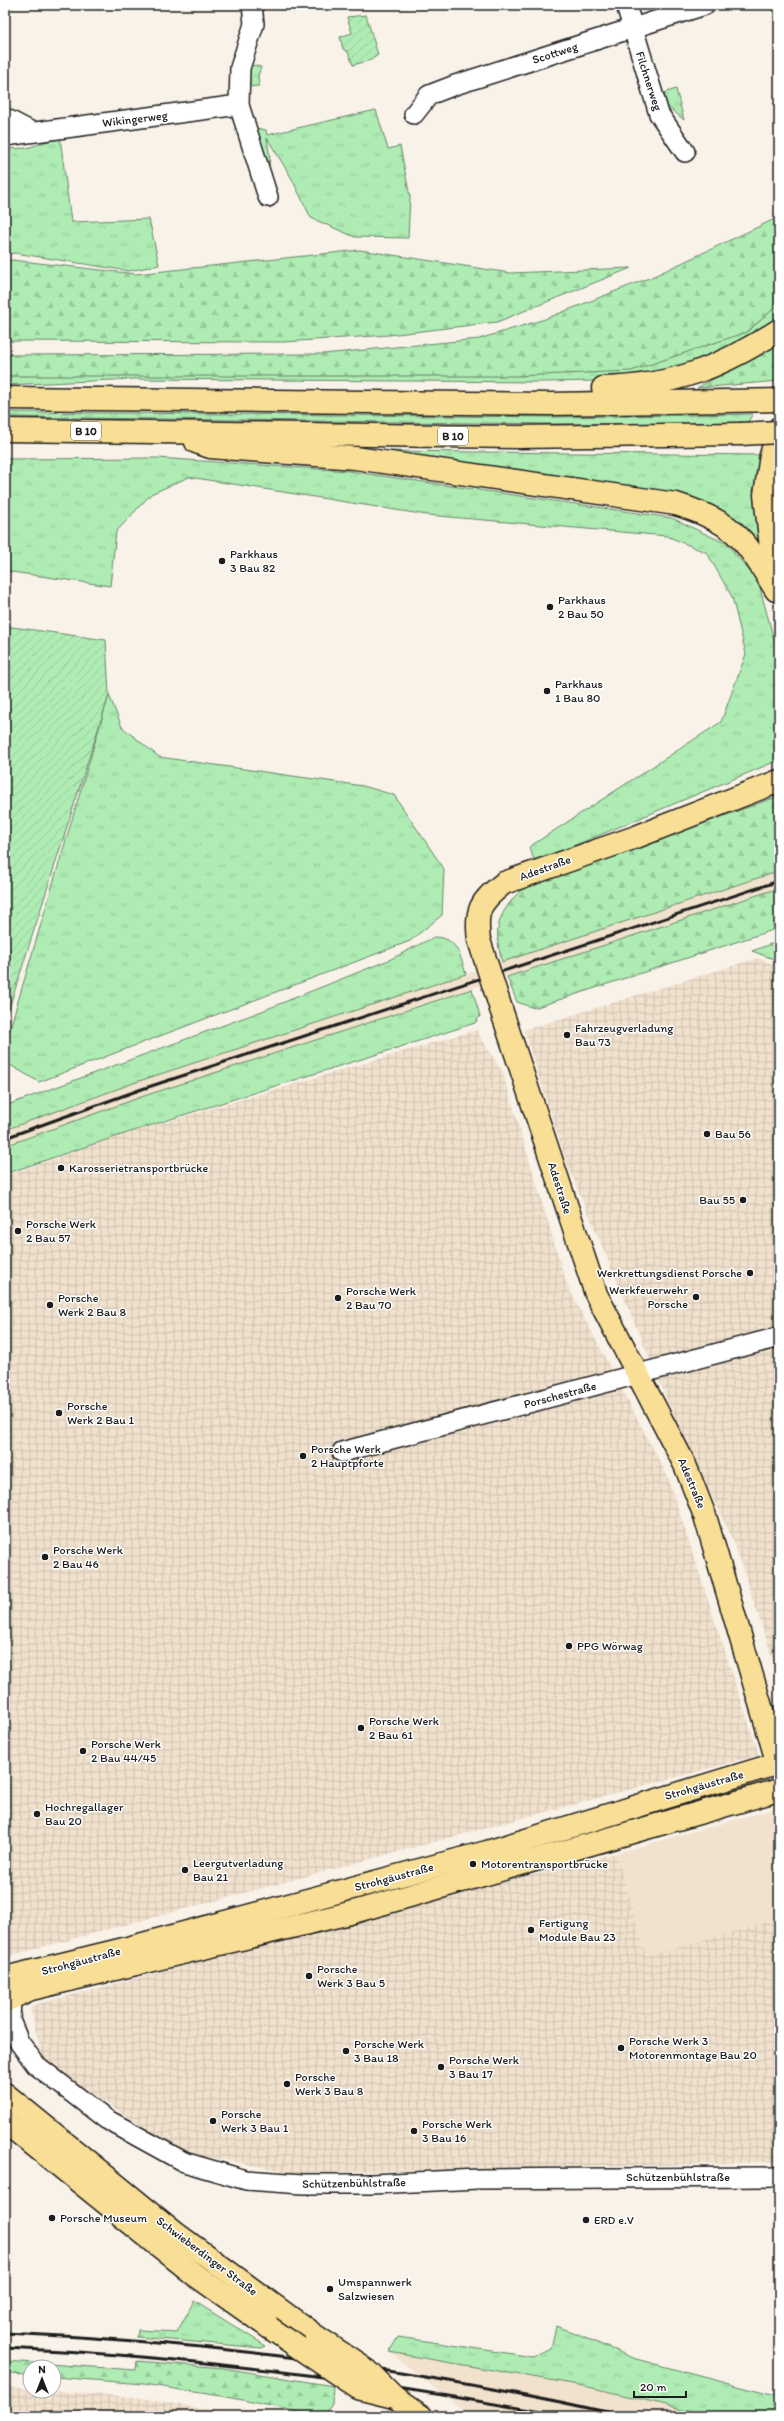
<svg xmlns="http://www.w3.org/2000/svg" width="784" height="2421" font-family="Itim,sans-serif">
	<defs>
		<pattern id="industrial-grid" width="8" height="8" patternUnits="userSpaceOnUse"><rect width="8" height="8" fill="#f1e2ce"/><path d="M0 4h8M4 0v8" fill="none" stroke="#cec1b0"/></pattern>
		<pattern id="grass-tufts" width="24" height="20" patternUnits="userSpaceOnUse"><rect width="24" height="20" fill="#aeecb3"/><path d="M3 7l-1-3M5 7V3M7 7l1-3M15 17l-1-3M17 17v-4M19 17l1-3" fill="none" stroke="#95ca99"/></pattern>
		<pattern id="forest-firs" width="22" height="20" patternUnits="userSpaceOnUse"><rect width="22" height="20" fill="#aeecb3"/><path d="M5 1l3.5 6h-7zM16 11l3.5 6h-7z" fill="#95ca99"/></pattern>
		<pattern id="garden-furrows" width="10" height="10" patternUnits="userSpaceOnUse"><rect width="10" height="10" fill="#aeecb3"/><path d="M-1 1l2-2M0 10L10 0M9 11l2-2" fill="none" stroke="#95ca99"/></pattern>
	</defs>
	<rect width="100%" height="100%" fill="#f9f2e9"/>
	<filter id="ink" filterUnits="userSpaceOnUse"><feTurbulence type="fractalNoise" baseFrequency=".025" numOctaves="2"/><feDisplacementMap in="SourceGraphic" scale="8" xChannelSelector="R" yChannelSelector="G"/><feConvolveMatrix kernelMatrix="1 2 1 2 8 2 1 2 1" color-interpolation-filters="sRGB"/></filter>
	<g filter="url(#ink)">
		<g fill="#f1e2ce">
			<path d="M 779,871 L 779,888 L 144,1096 L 5,1146 L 5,1130 L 139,1081 Z"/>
			<path d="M 777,1808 L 779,1814 L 779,1919 L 646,1957 L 616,1853 Z"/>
			<path d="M 389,2352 L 584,2386 L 714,2416 L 471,2416 Z"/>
		</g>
		<g fill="url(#industrial-grid)">
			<path d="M 758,958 L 779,966 L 779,1677 L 732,1538 L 677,1423 L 567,1164 L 524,1030 Z"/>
			<path d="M 476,1030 L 503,1073 L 567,1285 L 667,1475 L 759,1755 L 5,1957 L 5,1176 L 119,1136 Z"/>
			<path d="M 616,1853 L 646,1956 L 779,1919 L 779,2162 L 294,2173 L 182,2152 L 43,2062 L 30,2006 Z"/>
			<path d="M 5,2387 L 142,2398 L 241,2416 L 5,2416 Z"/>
		</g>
		<g fill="url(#grass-tufts)" stroke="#658468">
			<path d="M 248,64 L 261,67 L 258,76 L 259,86 L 246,87 Z"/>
			<path d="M 676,89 L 684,120 L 667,106 L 664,93 Z"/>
			<path d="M 376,110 L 388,149 L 400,146 L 410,197 L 408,238 L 355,237 L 311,218 L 291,177 L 267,138 L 270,158 L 269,166 L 263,160 L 256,128 L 266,130 L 267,135 Z"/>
			<path d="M 60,137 L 71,222 L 149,219 L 159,265 L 129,271 L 15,253 L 5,254 L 5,149 L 27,148 Z"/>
			<path d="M 779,304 L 779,319 C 756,336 732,352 705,362 C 654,382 597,381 543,382 L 134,379 L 5,385 L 5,376 L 70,375 L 747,332 Z"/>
			<path d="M 5,412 L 553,417 L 753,414 L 747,423 L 553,424 L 5,417 Z"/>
			<path d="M 383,451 L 763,455 L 753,490 L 760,547 L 656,494 Z"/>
			<path d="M 158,458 L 348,471 L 672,518 L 727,544 L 758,581 L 779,658 L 779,760 L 535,862 L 529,847 L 721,722 L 746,654 L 732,597 L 707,553 L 667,536 L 427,515 L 189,477 L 151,494 L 116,532 L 110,586 L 5,571 L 5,459 Z"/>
			<path d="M 109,695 L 122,727 L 159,757 L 363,786 L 394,795 L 444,869 L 442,915 L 410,941 L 39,1082 L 5,1062 L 5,1045 Z"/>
			<path d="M 434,937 C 457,937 460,955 466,974 L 139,1081 L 5,1130 L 5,1106 L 262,1011 L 391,959 Z"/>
			<path d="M 779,941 L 779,961 L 752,951 Z"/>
			<path d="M 472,989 L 480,1016 L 475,1023 C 318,1074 160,1120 5,1174 L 5,1146 L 144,1096 Z"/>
			<path d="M 194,2301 L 266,2346 L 262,2348 L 137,2337 L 138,2330 L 177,2332 Z"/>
			<path d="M 556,2326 L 636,2359 L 779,2397 L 779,2416 L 714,2416 L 584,2386 L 389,2352 L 398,2337 L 533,2357 L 551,2348 Z"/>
		</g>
		<g fill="url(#forest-firs)" stroke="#658468">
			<path d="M 779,217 L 779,304 L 747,332 L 631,371 L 516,376 L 5,376 L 5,355 L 323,354 L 479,339 L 545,319 L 654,276 Z"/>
			<path d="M 360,250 L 510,273 L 631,268 L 497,322 L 389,335 L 284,342 L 5,341 L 5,262 L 12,260 L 136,274 Z"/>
			<path d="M 779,343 L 779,381 L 697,388 Z"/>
			<path d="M 779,796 L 779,871 L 502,962 C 493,928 497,915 521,890 Z"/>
			<path d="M 779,888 L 779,928 L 534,1008 L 517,1002 L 507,977 Z"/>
			<path d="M 5,2361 L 136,2370 L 137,2361 L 223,2368 L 333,2386 L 332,2403 L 324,2416 L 318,2416 L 233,2398 L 143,2384 L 54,2377 L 54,2367 L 30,2367 L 30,2375 L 5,2374 Z"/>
		</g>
		<g fill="url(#garden-furrows)" stroke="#658468">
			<path d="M 366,15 L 378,55 L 371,60 L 353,65 L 348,52 L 343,49 L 340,37 L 352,33 L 347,17 Z"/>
			<path d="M 5,626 L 106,640 L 109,695 L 5,1021 Z"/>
		</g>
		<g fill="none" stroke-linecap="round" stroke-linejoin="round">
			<g stroke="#1c1c1c" stroke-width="22">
				<g id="minor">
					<path d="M 252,5 L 254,24 L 240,68 L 239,105 L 268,197"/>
					<path d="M 626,5 L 659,114 L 685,152"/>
					<path d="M 414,114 L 429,95 L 455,85 L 705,5"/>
					<path d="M 5,118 L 32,132"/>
					<path d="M 5,136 L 239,105"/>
					<path d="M 342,1452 L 779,1337"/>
					<path d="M 11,1997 L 10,2020 L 19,2042 L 36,2065 L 106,2119 L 184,2162 L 246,2180 L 303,2184 L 371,2184 L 478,2179 L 779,2177"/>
				</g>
			</g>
			<g stroke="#1c1c1c" stroke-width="25">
				<g id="major">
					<path d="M 479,940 C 475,910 480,902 504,883 L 636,837 L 779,781"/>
					<path d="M 501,1009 L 596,1294 L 685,1465 L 705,1516 L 779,1768"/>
					<path d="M 5,1978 L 128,1948 L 487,1852 L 779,1763"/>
					<path d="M 5,2001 L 31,1989 L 350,1913 L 779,1790"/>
					<path d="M 5,2094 L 174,2232 L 317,2337"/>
					<path d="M 5,2122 L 195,2275 L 270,2328"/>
					<path d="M 394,2397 L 421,2416"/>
				</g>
			</g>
			<g stroke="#1c1c1c" stroke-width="25">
				<g id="highway">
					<path d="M 603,388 C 673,386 720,368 779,330"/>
					<path d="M 5,398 L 550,404 L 779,400"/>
					<path d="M 5,430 L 517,437 L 740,434"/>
					<path d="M 196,442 L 210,447 L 355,458 L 676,504 C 737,523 744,539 776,590"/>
					<path d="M 775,583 L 765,495 L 771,455 L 779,428"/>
				</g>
			</g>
			<use href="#minor" stroke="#fff" stroke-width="19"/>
			<use href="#major" stroke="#f9df96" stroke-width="22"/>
			<use href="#highway" stroke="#f9df96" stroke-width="22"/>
			<g stroke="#1c1c1c" stroke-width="3">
				<path d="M 5,1138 L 142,1089 L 779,881"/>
				<path d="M 5,2333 C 213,2342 422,2370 625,2416"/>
				<path d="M 5,2348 C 192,2356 377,2381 561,2416"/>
			</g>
			<g stroke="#1c1c1c" stroke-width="25" stroke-linecap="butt">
				<g id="major-bridge">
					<path d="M 479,940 L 501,1009"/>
					<path d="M 270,2328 L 358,2388 L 394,2397"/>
					<path d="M 317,2337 L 368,2371 L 393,2396"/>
				</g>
			</g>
			<g stroke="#1c1c1c" stroke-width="25" stroke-linecap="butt">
				<path id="highway-bridge" d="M 740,434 L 779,432"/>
			</g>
			<use href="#major-bridge" stroke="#f9df96" stroke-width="22"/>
			<use href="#highway-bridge" stroke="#f9df96" stroke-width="22"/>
		</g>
	</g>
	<g fill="#1c1c1c" stroke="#fff" stroke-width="1.5">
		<circle cx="222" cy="561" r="4"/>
		<circle cx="550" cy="607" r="4"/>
		<circle cx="547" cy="691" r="4"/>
		<circle cx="567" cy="1035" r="4"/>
		<circle cx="707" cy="1134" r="4"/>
		<circle cx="61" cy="1168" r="4"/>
		<circle cx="743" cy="1200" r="4"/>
		<circle cx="18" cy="1231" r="4"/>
		<circle cx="750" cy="1273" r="4"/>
		<circle cx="696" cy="1297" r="4"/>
		<circle cx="338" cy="1298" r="4"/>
		<circle cx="50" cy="1305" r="4"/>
		<circle cx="59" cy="1413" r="4"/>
		<circle cx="303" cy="1456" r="4"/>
		<circle cx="45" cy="1557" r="4"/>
		<circle cx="569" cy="1646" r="4"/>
		<circle cx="361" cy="1728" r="4"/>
		<circle cx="83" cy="1751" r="4"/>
		<circle cx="37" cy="1814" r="4"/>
		<circle cx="473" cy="1864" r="4"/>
		<circle cx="185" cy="1870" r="4"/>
		<circle cx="531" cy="1930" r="4"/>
		<circle cx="309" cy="1976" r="4"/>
		<circle cx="621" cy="2048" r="4"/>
		<circle cx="346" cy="2051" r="4"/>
		<circle cx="441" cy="2067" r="4"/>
		<circle cx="287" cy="2084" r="4"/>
		<circle cx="213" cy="2121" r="4"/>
		<circle cx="414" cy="2131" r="4"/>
		<circle cx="52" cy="2218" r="4"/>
		<circle cx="586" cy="2220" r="4"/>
		<circle cx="330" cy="2289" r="4"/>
	</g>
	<g text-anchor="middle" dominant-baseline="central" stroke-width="3" stroke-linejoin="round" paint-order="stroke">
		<g fill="#fff" stroke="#606060" stroke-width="1">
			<rect x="71" y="422" width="30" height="18" rx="3"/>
			<rect x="438" y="427" width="30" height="18" rx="3"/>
		</g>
		<g font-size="11" font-weight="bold" fill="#1c1c1c">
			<text x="86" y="431">B 10</text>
			<text x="453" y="436">B 10</text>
		</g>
		<g font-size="12" fill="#1c1c1c" stroke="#fff">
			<text transform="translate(555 53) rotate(-18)">Scottweg</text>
			<text transform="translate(649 81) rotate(72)">Filchnerweg</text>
			<text transform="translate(135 119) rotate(-7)">Wikingerweg</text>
			<text transform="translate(545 868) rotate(-20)">Adestraße</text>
			<text transform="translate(560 1188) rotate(72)">Adestraße</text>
			<text transform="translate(560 1395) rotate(-15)">Porschestraße</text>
			<text transform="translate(692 1483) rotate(67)">Adestraße</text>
			<text transform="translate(704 1785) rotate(-16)">Strohgäustraße</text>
			<text transform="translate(394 1877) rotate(-15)">Strohgäustraße</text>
			<text transform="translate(81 1961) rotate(-15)">Strohgäustraße</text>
			<text x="678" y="2177">Schützenbühlstraße</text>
			<text transform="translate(354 2183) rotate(-1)">Schützenbühlstraße</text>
			<text transform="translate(207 2256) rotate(37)">Schwieberdinger Straße</text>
		</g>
		<g font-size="12" fill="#1c1c1c" stroke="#fff" text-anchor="start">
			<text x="230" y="554">Parkhaus<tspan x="230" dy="14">3 Bau 82</tspan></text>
			<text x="558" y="600">Parkhaus<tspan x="558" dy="14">2 Bau 50</tspan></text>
			<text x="555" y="684">Parkhaus<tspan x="555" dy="14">1 Bau 80</tspan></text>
			<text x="575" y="1028">Fahrzeugverladung<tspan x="575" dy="14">Bau 73</tspan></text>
			<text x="715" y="1134">Bau 56</text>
			<text x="69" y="1168">Karosserietransportbrücke</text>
			<text x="735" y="1200" text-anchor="end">Bau 55</text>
			<text x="26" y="1224">Porsche Werk<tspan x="26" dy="14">2 Bau 57</tspan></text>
			<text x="742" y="1273" text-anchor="end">Werkrettungsdienst Porsche</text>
			<text x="688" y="1290" text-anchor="end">Werkfeuerwehr<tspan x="688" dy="14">Porsche</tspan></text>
			<text x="346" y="1291">Porsche Werk<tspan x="346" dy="14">2 Bau 70</tspan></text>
			<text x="58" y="1298">Porsche<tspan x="58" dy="14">Werk 2 Bau 8</tspan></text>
			<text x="67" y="1406">Porsche<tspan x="67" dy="14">Werk 2 Bau 1</tspan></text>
			<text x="311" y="1449">Porsche Werk<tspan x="311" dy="14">2 Hauptpforte</tspan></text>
			<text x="53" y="1550">Porsche Werk<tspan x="53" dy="14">2 Bau 46</tspan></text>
			<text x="577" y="1646">PPG Wörwag</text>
			<text x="369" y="1721">Porsche Werk<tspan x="369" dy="14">2 Bau 61</tspan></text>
			<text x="91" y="1744">Porsche Werk<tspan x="91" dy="14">2 Bau 44/45</tspan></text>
			<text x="45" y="1807">Hochregallager<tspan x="45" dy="14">Bau 20</tspan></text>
			<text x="193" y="1863">Leergutverladung<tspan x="193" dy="14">Bau 21</tspan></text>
			<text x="481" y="1864">Motorentransportbrücke</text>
			<text x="539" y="1923">Fertigung<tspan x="539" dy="14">Module Bau 23</tspan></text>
			<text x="317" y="1969">Porsche<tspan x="317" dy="14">Werk 3 Bau 5</tspan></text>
			<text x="629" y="2041">Porsche Werk 3<tspan x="629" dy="14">Motorenmontage Bau 20</tspan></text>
			<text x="354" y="2044">Porsche Werk<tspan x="354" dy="14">3 Bau 18</tspan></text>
			<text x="449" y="2060">Porsche Werk<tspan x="449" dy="14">3 Bau 17</tspan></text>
			<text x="295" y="2077">Porsche<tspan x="295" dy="14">Werk 3 Bau 8</tspan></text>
			<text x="221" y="2114">Porsche<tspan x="221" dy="14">Werk 3 Bau 1</tspan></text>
			<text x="422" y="2124">Porsche Werk<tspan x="422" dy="14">3 Bau 16</tspan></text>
			<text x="60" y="2218">Porsche Museum</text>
			<text x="594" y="2220">ERD e.V</text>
			<text x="338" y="2282">Umspannwerk<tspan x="338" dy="14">Salzwiesen</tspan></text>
		</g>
	</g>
	<rect width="784" height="2421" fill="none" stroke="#fff" stroke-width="20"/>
	<rect x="10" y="10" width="764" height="2401" fill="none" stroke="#1c1c1c" stroke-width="1.5" filter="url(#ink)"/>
	<g transform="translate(42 2379)"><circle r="19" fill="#ffffff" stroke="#a4a4a4"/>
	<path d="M0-3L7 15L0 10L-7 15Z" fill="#1c1c1c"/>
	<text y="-6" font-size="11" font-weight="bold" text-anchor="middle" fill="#1c1c1c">N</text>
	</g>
	<path d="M634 2391v6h52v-6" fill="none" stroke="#1c1c1c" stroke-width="2"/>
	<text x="640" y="2391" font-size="12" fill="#1c1c1c" stroke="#ffffff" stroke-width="3" paint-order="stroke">20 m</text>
</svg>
